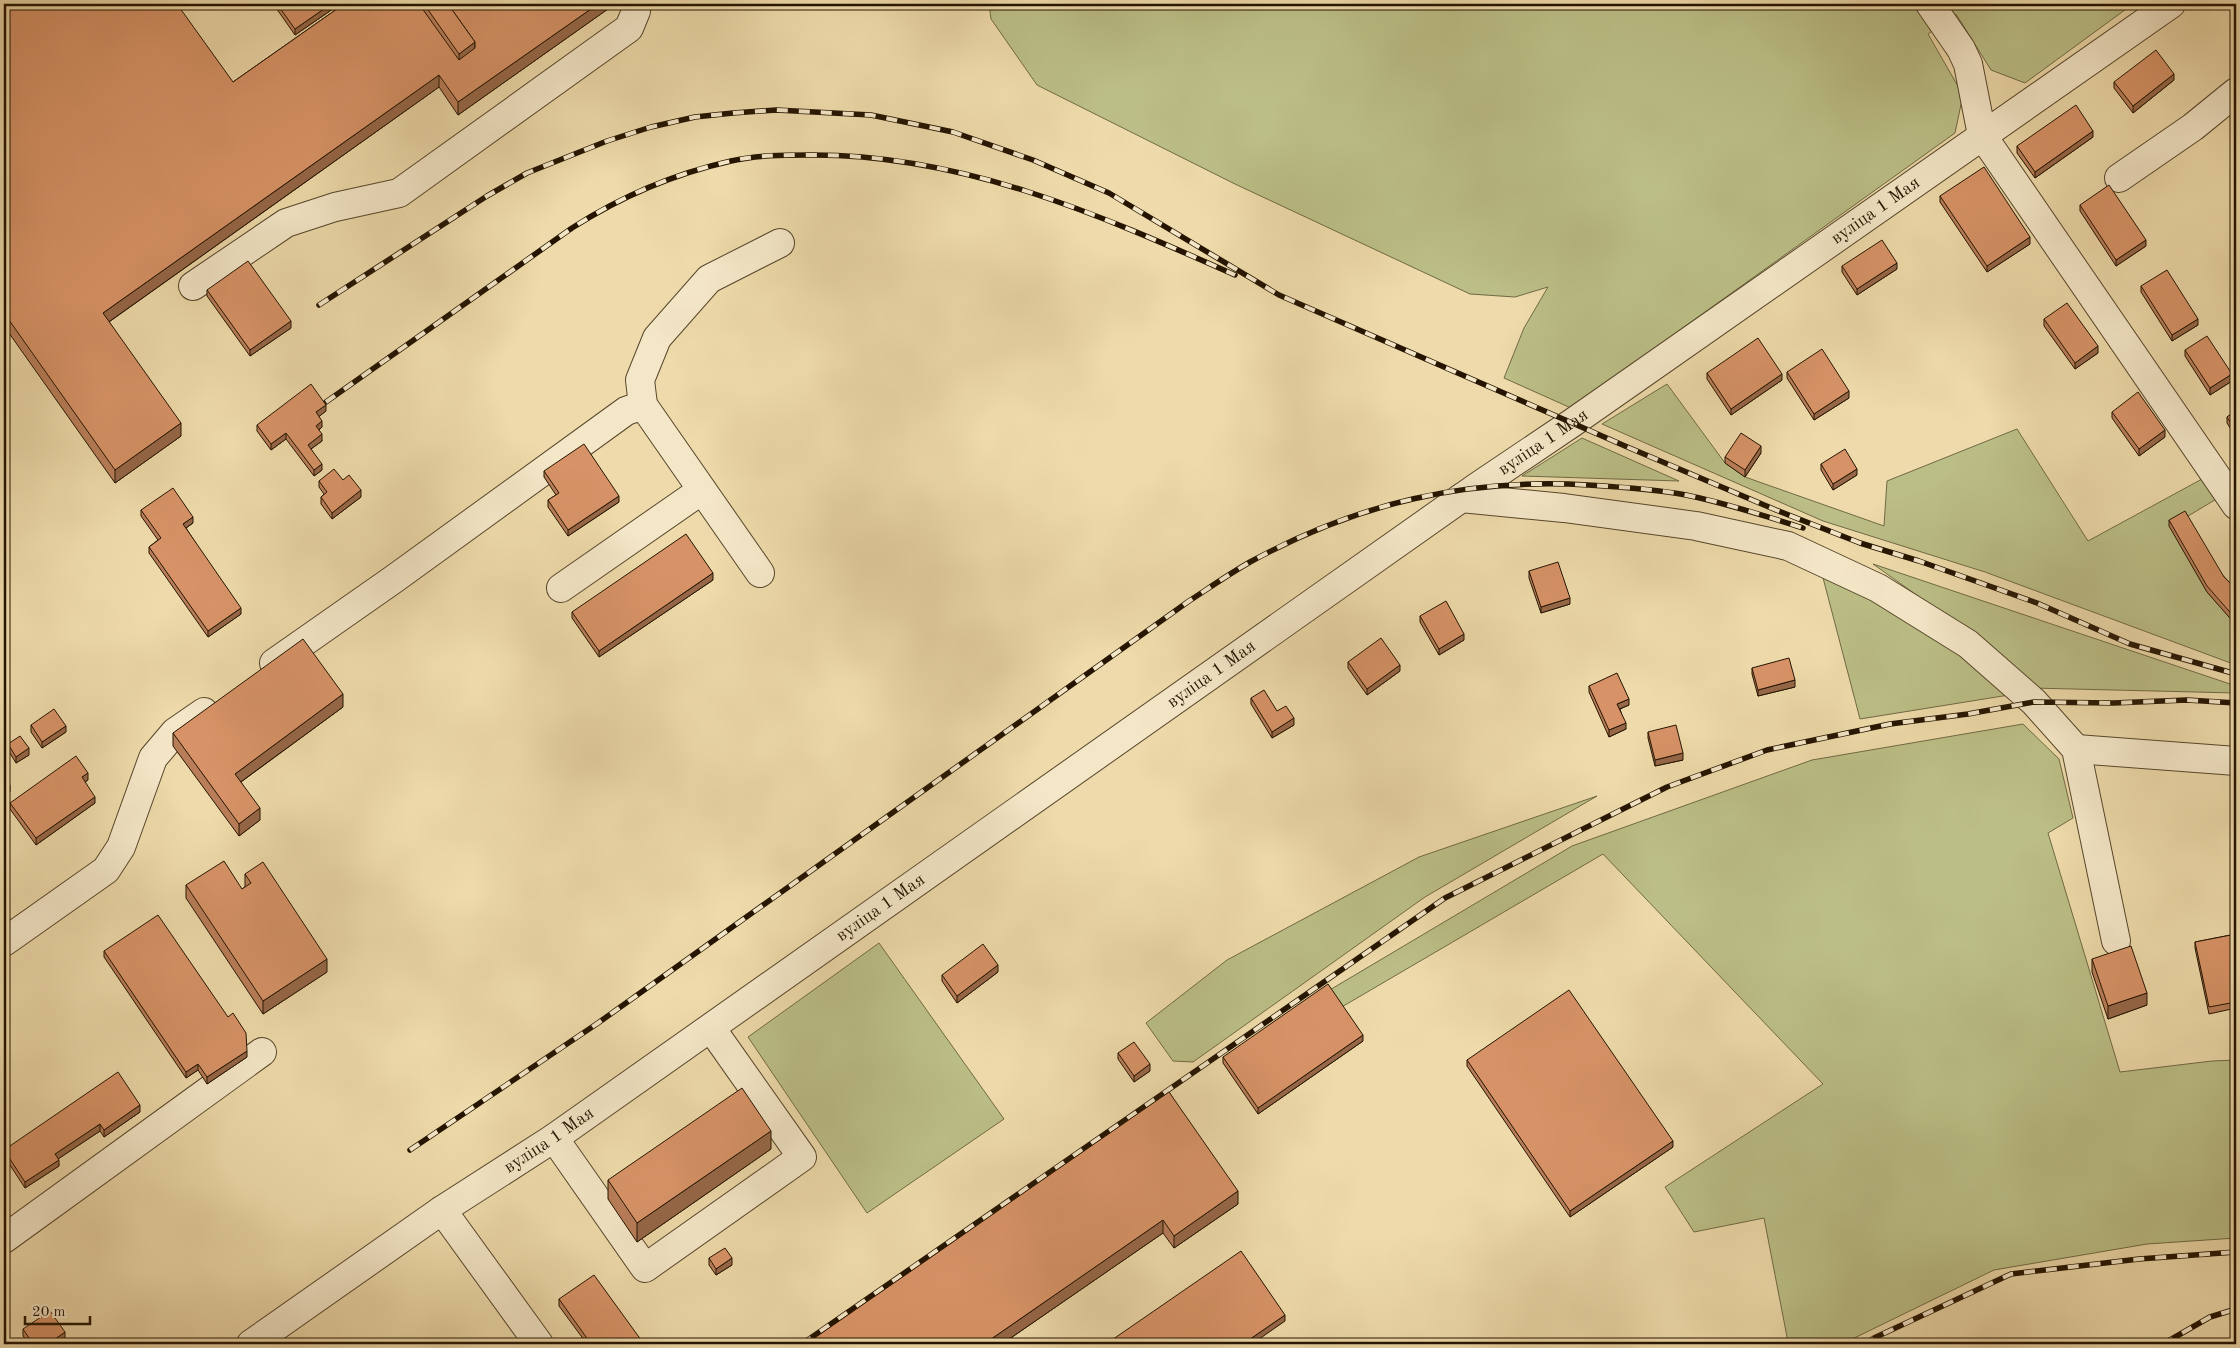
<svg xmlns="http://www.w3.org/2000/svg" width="2240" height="1348" font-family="'Old Standard TT',serif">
	<rect width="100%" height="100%" fill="#eedaaa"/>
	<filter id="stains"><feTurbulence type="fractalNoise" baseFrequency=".004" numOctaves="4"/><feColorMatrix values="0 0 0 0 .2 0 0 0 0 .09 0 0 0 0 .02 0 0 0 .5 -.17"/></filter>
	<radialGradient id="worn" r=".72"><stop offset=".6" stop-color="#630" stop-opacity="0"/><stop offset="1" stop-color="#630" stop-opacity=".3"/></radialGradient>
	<g fill="#bbbe86" stroke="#706944">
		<path d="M 989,4 L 2133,4 L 2025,83 L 1991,70 L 1956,14 L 1928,34 L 1963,95 L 1955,133 L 1571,408 L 1504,378 L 1524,328 L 1548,287 L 1515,297 L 1470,294 L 1235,184 L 1037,85 L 991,19 Z"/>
		<path d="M 1667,384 L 1725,463 L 1745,477 L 1884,526 L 1887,481 L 2017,429 L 2088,541 L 2202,479 L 2218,498 L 2170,527 L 2207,592 L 2236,625 L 2236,665 L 1985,572 L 1823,521 L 1602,424 Z"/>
		<path d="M 1582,438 L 1679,481 L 1522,476 Z"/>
		<path d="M 1873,564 L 2236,686 L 2236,693 L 2032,688 L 1974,636 Z"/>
		<path d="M 1822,574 L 1918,621 L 2009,695 L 1860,719 Z"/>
		<path d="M 2023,724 L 2059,759 L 2073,818 L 2048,833 L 2120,1072 L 2212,1061 L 2236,1060 L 2236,1238 L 2147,1244 L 1994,1270 L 1842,1344 L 1786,1344 L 1788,1342 L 1764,1218 L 1694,1232 L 1665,1187 L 1823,1084 L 1603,854 L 1340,1008 L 1328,991 L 1572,846 L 1812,760 Z"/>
		<path d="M 1597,796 L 1425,897 L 1193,1062 L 1173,1061 L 1146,1023 L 1227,960 L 1419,857 Z"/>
		<path d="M 879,943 L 1004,1119 L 867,1213 L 748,1037 Z"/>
	</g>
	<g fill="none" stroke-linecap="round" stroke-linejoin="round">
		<g stroke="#56462b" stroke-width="30">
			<g id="minor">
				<path d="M 1930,4 L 1961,49 L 1968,64 L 1982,135 L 2236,505"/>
				<path d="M 2119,178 L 2193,127 L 2236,92"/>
				<path d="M 193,286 L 286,223 L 335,207 L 399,193 L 629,28 L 636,11 L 636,4"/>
				<path d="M 643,405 L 640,380 L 657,338 L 709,279 L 780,243"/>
				<path d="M 1461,498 L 1564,508 L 1696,526 L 1788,546 L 1878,588 L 1968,644 L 2034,702 L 2076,749 L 2116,941"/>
				<path d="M 561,588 L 702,490"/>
				<path d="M 274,663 L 394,579 L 626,411 L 643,405 L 760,573"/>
				<path d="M 2076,749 L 2236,761"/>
				<path d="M 4,942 L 106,870 L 121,847 L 153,758 L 175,732 L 204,712"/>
				<path d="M 554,1138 L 645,1268 L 802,1157 L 711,1028"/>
				<path d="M 442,1210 L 539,1344"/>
				<path d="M 4,1239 L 262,1052"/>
				<path id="s1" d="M 251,1344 L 442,1210 L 554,1138 L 1477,487 L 1572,423 L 2171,4"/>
			</g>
		</g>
		<use href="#minor" stroke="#f4e7c8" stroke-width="28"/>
		<g stroke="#241401" stroke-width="5.5">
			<g id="rail">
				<path d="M 319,305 L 487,196 L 527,173 L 607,141 L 651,127 L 695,117 L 733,113 L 776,110 L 871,115 L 953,132 L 1033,160 L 1109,193 L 1279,295 L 1625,446 L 1776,510 L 1860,543 L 1919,561 L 2037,603 L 2130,644 L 2236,674"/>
				<path d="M 326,402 L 572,228 C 622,196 673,174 731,161 C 757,155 783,155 810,155 C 962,154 1098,214 1235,275"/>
				<path d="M 410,1150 L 598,1023 L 1189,601 C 1209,588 1229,574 1250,562 C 1358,503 1466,478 1588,485 C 1621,487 1654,489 1686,495 C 1726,503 1765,516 1803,528"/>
				<path d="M 802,1344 L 1445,898 L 1667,787 L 1767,750 L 1890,724 L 1968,714 L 2034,702 L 2113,703 L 2187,700 L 2236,703"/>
				<path d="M 1864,1344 L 1874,1338 L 2011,1274 L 2139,1259 L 2236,1252"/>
				<path d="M 2163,1344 L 2210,1317 L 2236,1309"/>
			</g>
		</g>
		<use href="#rail" stroke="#f4e7c8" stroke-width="4" stroke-dasharray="11" stroke-linecap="butt"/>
	</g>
	<g fill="#b97e59" stroke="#241401">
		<path d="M 274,4 L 340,4 L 295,35 L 274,5 Z"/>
		<path d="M 344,4 L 615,4 L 458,115 L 439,87 L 109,322 L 181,436 L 115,483 L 4,326 L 4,8 L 233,82 Z"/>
		<path d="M 2174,80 L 2133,113 L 2114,88 L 2114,82 Z"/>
		<path d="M 2093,137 L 2035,178 L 2017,153 L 2017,146 Z"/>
		<path d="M 1940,196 L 2030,244 L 1987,272 L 1940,202 Z"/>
		<path d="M 2080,205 L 2146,246 L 2116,266 L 2080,211 Z"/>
		<path d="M 1842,266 L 1897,269 L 1857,295 L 1842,272 Z"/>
		<path d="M 2141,286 L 2198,325 L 2172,341 L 2141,292 Z"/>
		<path d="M 207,290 L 291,328 L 250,356 L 207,296 Z"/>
		<path d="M 2044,319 L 2098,353 L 2075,369 L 2044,326 Z"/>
		<path d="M 2185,350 L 2232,381 L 2210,395 L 2185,356 Z"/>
		<path d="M 1787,372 L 1849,398 L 1814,420 L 1787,378 Z"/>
		<path d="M 1707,373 L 1782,380 L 1731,415 L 1707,379 Z"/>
		<path d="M 326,411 L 319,416 L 322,427 L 319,430 L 322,441 L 311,449 L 322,470 L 314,476 L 286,439 L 271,450 L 257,431 L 257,425 Z"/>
		<path d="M 2236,411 L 2236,437 L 2227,423 L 2227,417 Z"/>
		<path d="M 2112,412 L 2165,437 L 2139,456 L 2112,418 Z"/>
		<path d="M 1761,453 L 1745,477 L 1725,463 L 1725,457 Z"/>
		<path d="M 1821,464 L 1857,475 L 1833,490 L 1821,470 Z"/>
		<path d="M 544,471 L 619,502 L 568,536 L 548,507 L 548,500 L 556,495 L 544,477 Z"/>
		<path d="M 343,480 L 361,497 L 332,519 L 321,504 L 321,497 L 324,494 L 319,487 L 319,481 Z"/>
		<path d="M 141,510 L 193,523 L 186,528 L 241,614 L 208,637 L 149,553 L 149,547 L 158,540 L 141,516 Z"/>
		<path d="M 2169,520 L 2236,589 L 2236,625 L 2207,592 L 2169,526 Z"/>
		<path d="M 1529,571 L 1570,604 L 1541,613 L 1529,578 Z"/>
		<path d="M 713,580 L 599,657 L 572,618 L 572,612 Z"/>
		<path d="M 1420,616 L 1464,640 L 1439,655 L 1420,622 Z"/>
		<path d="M 1348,662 L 1400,671 L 1367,695 L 1348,668 Z"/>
		<path d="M 1752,668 L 1795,687 L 1758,696 L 1752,674 Z"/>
		<path d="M 1589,686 L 1629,705 L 1620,709 L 1626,729 L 1609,737 L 1589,692 Z"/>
		<path d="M 1251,698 L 1277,711 L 1294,725 L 1272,738 L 1251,704 Z"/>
		<path d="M 343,707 L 241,782 L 260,820 L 239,836 L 173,746 L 173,733 Z"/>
		<path d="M 31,725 L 66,732 L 42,748 L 31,732 Z"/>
		<path d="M 1648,732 L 1683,760 L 1655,766 L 1648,738 Z"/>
		<path d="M 8,744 L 29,755 L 16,763 L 8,750 Z"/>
		<path d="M 88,780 L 85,782 L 95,803 L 36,845 L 10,809 L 10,803 Z"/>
		<path d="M 245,874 L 327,972 L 263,1014 L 186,898 L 186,885 L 242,889 L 245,887 Z"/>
		<path d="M 2236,934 L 2236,1008 L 2209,1014 L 2195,948 L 2195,942 Z"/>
		<path d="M 104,951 L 247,1057 L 207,1084 L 198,1070 L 186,1078 L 104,957 Z"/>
		<path d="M 2092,959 L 2147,1005 L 2108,1019 L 2092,972 Z"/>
		<path d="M 998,972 L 957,1003 L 942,981 L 942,975 Z"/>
		<path d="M 1363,1041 L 1258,1114 L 1223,1063 L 1223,1057 Z"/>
		<path d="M 1118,1053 L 1150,1071 L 1134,1082 L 1118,1059 Z"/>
		<path d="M 1467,1060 L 1673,1147 L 1570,1217 L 1467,1066 Z"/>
		<path d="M 1169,1092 L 1238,1204 L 1174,1248 L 1163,1233 L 1002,1344 Z"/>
		<path d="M 140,1112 L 104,1137 L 100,1131 L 58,1159 L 59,1166 L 25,1188 L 4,1156 L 4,1150 Z"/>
		<path d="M 771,1149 L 637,1242 L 608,1199 L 608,1180 Z"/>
		<path d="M 709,1258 L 732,1265 L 716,1275 L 709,1265 Z"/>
		<path d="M 559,1299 L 644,1344 L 587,1344 L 559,1306 Z"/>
		<path d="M 23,1329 L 65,1339 L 57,1344 L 29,1344 L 23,1336 Z"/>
	</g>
	<g fill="#966748" stroke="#241401">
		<path d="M 331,4 L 340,4 L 295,35 L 295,29 Z"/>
		<path d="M 598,4 L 615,4 L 458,115 L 458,102 Z"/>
		<path d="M 475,42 L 475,61 L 459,72 L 459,54 Z"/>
		<path d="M 2174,74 L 2174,80 L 2133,113 L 2133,106 Z"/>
		<path d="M 439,75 L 439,87 L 103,326 L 103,313 Z"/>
		<path d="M 2093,131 L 2093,137 L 2035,178 L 2035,172 Z"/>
		<path d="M 2030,237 L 2030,244 L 1987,272 L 1987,266 Z"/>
		<path d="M 2146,240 L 2146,246 L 2116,266 L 2116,260 Z"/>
		<path d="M 1897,263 L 1897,269 L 1857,295 L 1857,289 Z"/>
		<path d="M 2198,319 L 2198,325 L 2172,341 L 2172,335 Z"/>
		<path d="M 291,321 L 291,328 L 250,356 L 250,350 Z"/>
		<path d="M 2098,346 L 2098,353 L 2075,369 L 2075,363 Z"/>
		<path d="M 1782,374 L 1782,380 L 1731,415 L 1731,409 Z"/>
		<path d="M 2232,374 L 2232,381 L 2210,395 L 2210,388 Z"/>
		<path d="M 1849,391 L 1849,398 L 1814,420 L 1814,414 Z"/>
		<path d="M 326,405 L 326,411 L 316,419 L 316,412 Z"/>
		<path d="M 322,421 L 322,427 L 316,432 L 316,426 Z"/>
		<path d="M 181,423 L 181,436 L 115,483 L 115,470 Z"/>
		<path d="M 2165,430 L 2165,437 L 2139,456 L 2139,449 Z"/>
		<path d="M 286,433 L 286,439 L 271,450 L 271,444 Z"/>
		<path d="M 322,434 L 322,441 L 308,451 L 308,445 Z"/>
		<path d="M 1761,446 L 1761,453 L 1745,477 L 1745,470 Z"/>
		<path d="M 322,464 L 322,470 L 314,476 L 314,470 Z"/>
		<path d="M 1857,469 L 1857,475 L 1833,490 L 1833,484 Z"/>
		<path d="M 361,490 L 361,497 L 332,519 L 332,513 Z"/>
		<path d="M 619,496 L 619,502 L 568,536 L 568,530 Z"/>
		<path d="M 193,517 L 193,523 L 183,530 L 183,524 Z"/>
		<path d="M 713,573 L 713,580 L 599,657 L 599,651 Z"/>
		<path d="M 1570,598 L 1570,604 L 1541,613 L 1541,607 Z"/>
		<path d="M 241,608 L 241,614 L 208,637 L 208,631 Z"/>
		<path d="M 1464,634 L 1464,640 L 1439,655 L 1439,649 Z"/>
		<path d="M 1400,665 L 1400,671 L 1367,695 L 1367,689 Z"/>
		<path d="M 1795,680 L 1795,687 L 1758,696 L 1758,690 Z"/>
		<path d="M 343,694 L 343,707 L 235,786 L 235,774 Z"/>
		<path d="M 1629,699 L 1629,705 L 1617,710 L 1617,704 Z"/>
		<path d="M 1294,718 L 1294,725 L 1272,738 L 1272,732 Z"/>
		<path d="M 1626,723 L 1626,729 L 1609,737 L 1609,730 Z"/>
		<path d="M 66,726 L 66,732 L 42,748 L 42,742 Z"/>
		<path d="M 29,748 L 29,755 L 16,763 L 16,757 Z"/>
		<path d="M 1683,753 L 1683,760 L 1655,766 L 1655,760 Z"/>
		<path d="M 88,773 L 88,780 L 82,784 L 82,777 Z"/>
		<path d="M 10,785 L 10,792 L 4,796 L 4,789 Z"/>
		<path d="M 95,797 L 95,803 L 36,845 L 36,838 Z"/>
		<path d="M 260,808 L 260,820 L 239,836 L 239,824 Z"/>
		<path d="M 327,959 L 327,972 L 263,1014 L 263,1001 Z"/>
		<path d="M 998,965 L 998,972 L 957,1003 L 957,996 Z"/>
		<path d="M 2147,993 L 2147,1005 L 2108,1019 L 2108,1006 Z"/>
		<path d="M 1363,1035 L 1363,1041 L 1258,1114 L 1258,1108 Z"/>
		<path d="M 247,1051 L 247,1057 L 207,1084 L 207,1077 Z"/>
		<path d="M 198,1064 L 198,1070 L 186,1078 L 186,1072 Z"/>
		<path d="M 1150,1064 L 1150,1071 L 1134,1082 L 1134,1076 Z"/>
		<path d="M 140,1105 L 140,1112 L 104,1137 L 104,1130 Z"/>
		<path d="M 100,1124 L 100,1131 L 55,1161 L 55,1154 Z"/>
		<path d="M 771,1131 L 771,1149 L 637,1242 L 637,1223 Z"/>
		<path d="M 1673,1141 L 1673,1147 L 1570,1217 L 1570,1211 Z"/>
		<path d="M 59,1160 L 59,1166 L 25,1188 L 25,1182 Z"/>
		<path d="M 1238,1191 L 1238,1204 L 1174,1248 L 1174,1236 Z"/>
		<path d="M 1163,1220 L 1163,1233 L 1002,1344 L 984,1344 Z"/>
		<path d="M 732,1258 L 732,1265 L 716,1275 L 716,1269 Z"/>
		<path d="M 1285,1315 L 1285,1321 L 1252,1344 L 1243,1344 Z"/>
		<path d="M 65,1332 L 65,1339 L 57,1344 L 48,1344 Z"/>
	</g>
	<g fill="#d79367" stroke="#241401">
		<path d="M 9,4 L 177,4 L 233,82 L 344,4 L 419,4 L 459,60 L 475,48 L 475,42 L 448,4 L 598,4 L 458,102 L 439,75 L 103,313 L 181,423 L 115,470 L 4,313 L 4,8 Z"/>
		<path d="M 277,4 L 331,4 L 295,29 Z"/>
		<path d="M 424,4 L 448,4 L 475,42 L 459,54 Z"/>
		<path d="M 2156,50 L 2174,74 L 2133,106 L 2114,82 Z"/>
		<path d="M 2076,105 L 2093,131 L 2035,172 L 2017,146 Z"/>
		<path d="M 1984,167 L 2030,237 L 1987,266 L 1940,196 Z"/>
		<path d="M 2109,185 L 2146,240 L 2116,260 L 2080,205 Z"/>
		<path d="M 1882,240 L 1897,263 L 1857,289 L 1842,266 Z"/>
		<path d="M 248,261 L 291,321 L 250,350 L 207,290 Z"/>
		<path d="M 2167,270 L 2198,319 L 2172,335 L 2141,286 Z"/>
		<path d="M 2067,303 L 2098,346 L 2075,363 L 2044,319 Z"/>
		<path d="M 2207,336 L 2232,374 L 2210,388 L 2185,350 Z"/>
		<path d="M 1758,338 L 1782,374 L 1731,409 L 1707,373 Z"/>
		<path d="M 1822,349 L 1849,391 L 1814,414 L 1787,372 Z"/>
		<path d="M 311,384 L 326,405 L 316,412 L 322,421 L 316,426 L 322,434 L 308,445 L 322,464 L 314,470 L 286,433 L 271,444 L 257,425 Z"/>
		<path d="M 2138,392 L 2165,430 L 2139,449 L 2112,412 Z"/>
		<path d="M 2236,411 L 2236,431 L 2227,417 Z"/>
		<path d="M 1741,433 L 1761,446 L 1745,470 L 1725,457 Z"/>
		<path d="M 584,444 L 619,496 L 568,530 L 548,500 L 559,493 L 544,471 Z"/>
		<path d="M 1845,449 L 1857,469 L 1833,484 L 1821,464 Z"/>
		<path d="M 334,469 L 343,480 L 349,475 L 361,490 L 332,513 L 321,497 L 327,492 L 319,481 Z"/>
		<path d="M 173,488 L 193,517 L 183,524 L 241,608 L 208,631 L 149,547 L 161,538 L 141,510 Z"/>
		<path d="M 2185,511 L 2224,577 L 2236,589 L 2236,619 L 2207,586 L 2169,520 Z"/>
		<path d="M 686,534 L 713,573 L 599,651 L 572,612 Z"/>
		<path d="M 1558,562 L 1570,598 L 1541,607 L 1529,571 Z"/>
		<path d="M 1446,601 L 1464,634 L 1439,649 L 1420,616 Z"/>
		<path d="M 1381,638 L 1400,665 L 1367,689 L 1348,662 Z"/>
		<path d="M 303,639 L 343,694 L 235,774 L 260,808 L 239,824 L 173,733 Z"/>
		<path d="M 1789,658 L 1795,680 L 1758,690 L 1752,668 Z"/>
		<path d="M 1617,673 L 1629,699 L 1617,704 L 1626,723 L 1609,730 L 1589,686 Z"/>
		<path d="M 1264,690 L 1277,711 L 1286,706 L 1294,718 L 1272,732 L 1251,698 Z"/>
		<path d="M 54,709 L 66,726 L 42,742 L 31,725 Z"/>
		<path d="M 1676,725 L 1683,753 L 1655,760 L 1648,732 Z"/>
		<path d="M 20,736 L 29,748 L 16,757 L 8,744 Z"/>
		<path d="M 76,756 L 88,773 L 82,777 L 95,797 L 36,838 L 10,803 Z"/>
		<path d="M 4,777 L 10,785 L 4,789 Z"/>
		<path d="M 224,861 L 242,889 L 251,883 L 245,874 L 263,862 L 327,959 L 263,1001 L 186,885 Z"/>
		<path d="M 158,915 L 228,1017 L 233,1013 L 246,1033 L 247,1051 L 207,1077 L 198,1064 L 186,1072 L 104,951 Z"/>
		<path d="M 2236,934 L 2236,1002 L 2209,1007 L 2195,942 Z"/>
		<path d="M 983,944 L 998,965 L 957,996 L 942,975 Z"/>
		<path d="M 2131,946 L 2147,993 L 2108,1006 L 2092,959 Z"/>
		<path d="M 1328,984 L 1363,1035 L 1258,1108 L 1223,1057 Z"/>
		<path d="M 1569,990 L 1673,1141 L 1570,1211 L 1467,1060 Z"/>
		<path d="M 1134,1042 L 1150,1064 L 1134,1076 L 1118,1053 Z"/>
		<path d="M 118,1072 L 140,1105 L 104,1130 L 100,1124 L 55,1154 L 59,1160 L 25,1182 L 4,1150 Z"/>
		<path d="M 742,1088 L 771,1131 L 637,1223 L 608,1180 Z"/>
		<path d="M 1169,1092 L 1238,1191 L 1174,1236 L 1163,1220 L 984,1344 L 806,1344 Z"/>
		<path d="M 725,1248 L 732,1258 L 716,1269 L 709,1258 Z"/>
		<path d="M 1241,1251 L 1285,1315 L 1243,1344 L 1106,1344 Z"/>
		<path d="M 594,1275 L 644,1344 L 591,1344 L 559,1299 Z"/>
		<path d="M 50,1311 L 65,1332 L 48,1344 L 33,1344 L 23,1329 Z"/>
	</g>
	<g text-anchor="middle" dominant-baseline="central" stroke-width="5" stroke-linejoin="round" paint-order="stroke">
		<g font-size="18" fill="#241401" stroke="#f4e7c8">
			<text stroke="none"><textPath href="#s1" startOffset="1981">вуліца 1 Мая</textPath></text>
			<text stroke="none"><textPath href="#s1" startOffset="1576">вуліца 1 Мая</textPath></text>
			<text stroke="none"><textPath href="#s1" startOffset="1171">вуліца 1 Мая</textPath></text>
			<text stroke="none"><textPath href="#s1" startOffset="766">вуліца 1 Мая</textPath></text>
			<text stroke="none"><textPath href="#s1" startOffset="361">вуліца 1 Мая</textPath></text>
		</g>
	</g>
	<rect width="2240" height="1348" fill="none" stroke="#eedaaa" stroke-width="20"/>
	<rect x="5" y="5" width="2230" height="1338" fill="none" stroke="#241401" stroke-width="2.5"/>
	<rect x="10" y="10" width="2220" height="1328" fill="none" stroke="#241401"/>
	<path d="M25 1316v8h65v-8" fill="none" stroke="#241401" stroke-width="2.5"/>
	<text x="32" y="1316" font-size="15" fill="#241401" stroke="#f4e7c8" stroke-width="4" paint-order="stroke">20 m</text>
	<rect width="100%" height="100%" filter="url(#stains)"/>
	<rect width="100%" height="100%" fill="url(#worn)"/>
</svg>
